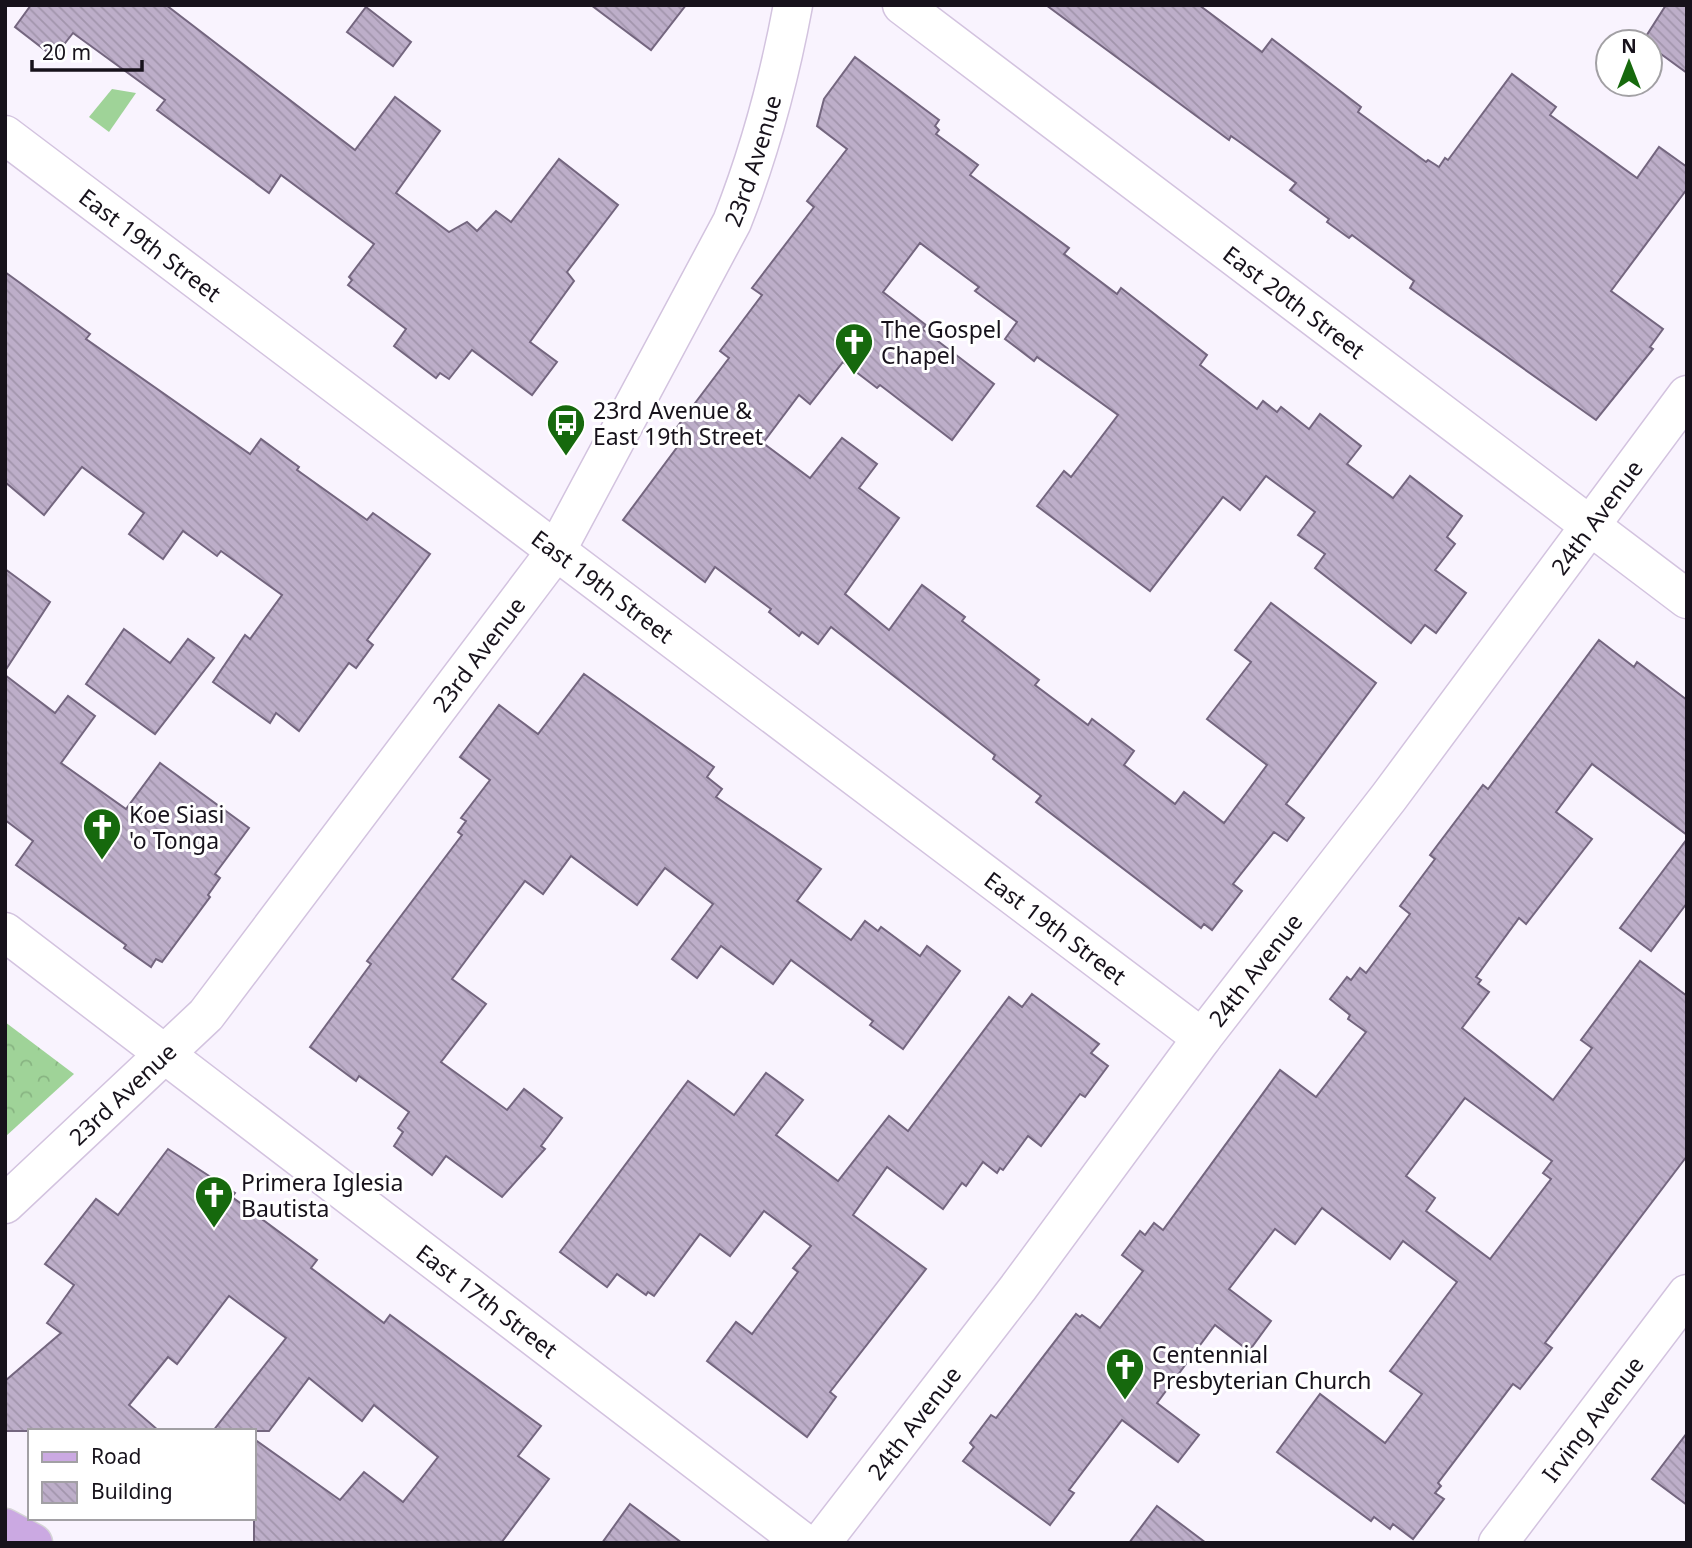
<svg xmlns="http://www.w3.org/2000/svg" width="1692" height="1548" font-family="'Noto Sans',sans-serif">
	<defs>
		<pattern id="park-crowns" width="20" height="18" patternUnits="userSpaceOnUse" patternTransform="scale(1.75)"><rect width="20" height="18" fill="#9fd398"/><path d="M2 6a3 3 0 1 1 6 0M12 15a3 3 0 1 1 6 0" fill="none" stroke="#88b482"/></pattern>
		<pattern id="building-back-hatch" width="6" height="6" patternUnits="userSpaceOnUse" patternTransform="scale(1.75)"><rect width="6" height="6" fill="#bdaec9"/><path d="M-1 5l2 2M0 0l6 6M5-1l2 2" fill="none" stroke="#a295ac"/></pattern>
	</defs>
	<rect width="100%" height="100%" fill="#f9f3fe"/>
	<path fill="#9fd398" d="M 112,89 L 136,93 L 109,132 L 89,117 Z"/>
	<path fill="url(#park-crowns)" d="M 5,1022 L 74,1074 L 5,1137 Z"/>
	<g fill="url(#building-back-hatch)" stroke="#74667f" stroke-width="2" fill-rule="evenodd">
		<path d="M 31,5 L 166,5 L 355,150 L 395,97 L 440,131 L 396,193 L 449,232 L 467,222 L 477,231 L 496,211 L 511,222 L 559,159 L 618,205 L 567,272 L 574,281 L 530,342 L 557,362 L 532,395 L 472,350 L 449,379 L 440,373 L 436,378 L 394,346 L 406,329 L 348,285 L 352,280 L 349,277 L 374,244 L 281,175 L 269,193 L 157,110 L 165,100 L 73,33 L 54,57 L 15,27 Z"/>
		<path d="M 591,5 L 686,5 L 651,50 Z"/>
		<path d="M 1046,5 L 1199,5 L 1262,52 L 1272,39 L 1361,107 L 1358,112 L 1426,162 L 1428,160 L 1439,167 L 1445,158 L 1448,160 L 1512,74 L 1556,107 L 1550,115 L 1637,178 L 1659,147 L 1687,167 L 1687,189 L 1611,291 L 1663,329 L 1650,347 L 1653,349 L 1596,420 L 1410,288 L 1414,281 L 1352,235 L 1349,238 L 1327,222 L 1329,219 L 1290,190 L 1296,183 L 1241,143 L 1231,136 L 1229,140 Z"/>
		<path d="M 1666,5 L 1687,5 L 1687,73 L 1650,46 L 1650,42 L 1643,41 Z"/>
		<path d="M 366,7 L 411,42 L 393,66 L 347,32 Z"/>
		<path d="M 855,57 L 939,120 L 935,126 L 939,130 L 936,134 L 978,165 L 970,175 L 1069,248 L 1064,254 L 1117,294 L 1121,288 L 1207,355 L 1200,365 L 1257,409 L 1263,401 L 1277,412 L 1281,407 L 1309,429 L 1320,414 L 1361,446 L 1347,464 L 1393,498 L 1410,476 L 1462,516 L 1447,537 L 1455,544 L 1435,570 L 1466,593 L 1436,633 L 1425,625 L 1411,643 L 1315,568 L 1325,554 L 1298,535 L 1315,512 L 1266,476 L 1240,510 L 1223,497 L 1150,591 L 1037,506 L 1064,471 L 1071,477 L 1118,415 L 1037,357 L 1034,361 L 1005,339 L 1017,322 L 975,291 L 979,287 L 920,243 L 883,292 L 926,325 L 922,329 L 994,384 L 952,440 L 880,385 L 877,388 L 843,362 L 810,404 L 799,395 L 763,443 L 810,478 L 842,438 L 877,464 L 859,488 L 899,518 L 845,594 L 889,630 L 922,585 L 965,617 L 962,621 L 1039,680 L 1035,685 L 1088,725 L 1092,719 L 1134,751 L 1124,765 L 1175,804 L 1184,792 L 1224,823 L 1267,765 L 1207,719 L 1251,662 L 1235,650 L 1271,603 L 1376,683 L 1286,804 L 1304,818 L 1287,841 L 1274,832 L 1233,884 L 1242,891 L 1212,930 L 1204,924 L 1201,928 L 1036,802 L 1041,796 L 993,759 L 995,755 L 831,627 L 818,644 L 802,632 L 799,636 L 769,612 L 771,609 L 715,567 L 705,582 L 623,520 L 678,446 L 668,439 L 729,358 L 720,351 L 762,295 L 752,288 L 814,207 L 807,201 L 847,149 L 817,126 L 824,99 Z"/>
		<path d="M 5,272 L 90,334 L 86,339 L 250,454 L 261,439 L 299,467 L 297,470 L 367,520 L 373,513 L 430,554 L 367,640 L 373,645 L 356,668 L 349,663 L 299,731 L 276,713 L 270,723 L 213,682 L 245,635 L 250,639 L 282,595 L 221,551 L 217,556 L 183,531 L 163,559 L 129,534 L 144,513 L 82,467 L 44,515 L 5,482 Z"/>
		<path d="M 5,569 L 50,602 L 5,671 Z"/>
		<path d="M 124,629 L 170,663 L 188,639 L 214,658 L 155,734 L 86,684 Z"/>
		<path d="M 1599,640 L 1634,667 L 1637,662 L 1687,700 L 1687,835 L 1592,764 L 1556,812 L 1592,839 L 1526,924 L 1519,918 L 1476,977 L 1481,980 L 1478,984 L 1489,992 L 1462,1028 L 1553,1100 L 1592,1048 L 1581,1040 L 1640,961 L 1687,996 L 1687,1156 L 1545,1343 L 1552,1348 L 1520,1389 L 1513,1384 L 1438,1483 L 1441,1486 L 1435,1493 L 1444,1499 L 1413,1539 L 1393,1524 L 1390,1529 L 1374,1517 L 1371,1521 L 1277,1452 L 1320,1394 L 1385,1443 L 1422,1394 L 1390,1371 L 1457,1282 L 1403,1241 L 1390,1259 L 1322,1208 L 1295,1244 L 1275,1229 L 1229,1289 L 1271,1321 L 1249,1351 L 1215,1325 L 1157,1403 L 1199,1435 L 1178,1462 L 1122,1420 L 1069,1490 L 1074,1493 L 1050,1525 L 963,1461 L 974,1447 L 970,1443 L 991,1415 L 996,1418 L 1076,1314 L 1080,1317 L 1082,1315 L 1100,1328 L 1143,1271 L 1122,1255 L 1140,1231 L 1145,1235 L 1154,1223 L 1163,1230 L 1280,1070 L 1316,1097 L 1366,1032 L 1348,1019 L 1350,1015 L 1330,999 L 1347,977 L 1351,980 L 1360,968 L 1366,973 L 1410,914 L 1400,906 L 1435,859 L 1430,855 L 1483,785 L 1488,789 ZM 1465,1098 L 1552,1161 L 1543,1173 L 1551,1179 L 1490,1259 L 1426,1211 L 1435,1198 L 1406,1176 Z"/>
		<path d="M 584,674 L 714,767 L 707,777 L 722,789 L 716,797 L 821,869 L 797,901 L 851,940 L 865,921 L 878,931 L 881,927 L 920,956 L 927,946 L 960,971 L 903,1049 L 870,1025 L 873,1021 L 791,960 L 773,984 L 721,946 L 697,978 L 672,959 L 713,904 L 665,868 L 637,905 L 571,856 L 543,894 L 525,881 L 452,979 L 486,1004 L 441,1062 L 507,1110 L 524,1089 L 562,1118 L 541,1146 L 545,1149 L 502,1197 L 446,1156 L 432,1175 L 394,1146 L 403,1132 L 398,1128 L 409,1112 L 359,1076 L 356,1081 L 310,1047 L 371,964 L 367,961 L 462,835 L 458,832 L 466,821 L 461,818 L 490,780 L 460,757 L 499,705 L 538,734 Z"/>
		<path d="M 5,675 L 55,713 L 68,696 L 95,716 L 61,763 L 126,809 L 160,763 L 249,828 L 215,874 L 220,878 L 208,895 L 210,897 L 162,962 L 156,959 L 151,967 L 124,948 L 126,945 L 16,865 L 33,841 L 5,820 Z"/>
		<path d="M 1687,839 L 1687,903 L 1651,951 L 1620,928 Z"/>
		<path d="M 1032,994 L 1099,1044 L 1091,1053 L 1108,1066 L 1085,1097 L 1080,1094 L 1041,1146 L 1028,1136 L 1003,1170 L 1000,1168 L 997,1173 L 983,1162 L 966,1186 L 962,1183 L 943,1209 L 887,1167 L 853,1215 L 926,1269 L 830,1392 L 836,1397 L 807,1437 L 707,1361 L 736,1322 L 752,1334 L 798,1272 L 793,1268 L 811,1246 L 764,1211 L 730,1256 L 700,1234 L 654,1296 L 648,1292 L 646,1295 L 617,1274 L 607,1287 L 560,1252 L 688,1081 L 734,1115 L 766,1073 L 803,1100 L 776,1135 L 838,1181 L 889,1116 L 908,1131 L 1009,997 L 1022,1007 Z"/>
		<path d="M 168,1149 L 235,1193 L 232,1197 L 317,1260 L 311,1268 L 384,1323 L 390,1315 L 541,1426 L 518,1456 L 549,1479 L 501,1543 L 254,1543 L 254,1439 L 340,1500 L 364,1472 L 403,1502 L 438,1457 L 374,1405 L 362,1421 L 309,1378 L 269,1431 L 213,1431 L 286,1338 L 229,1296 L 177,1364 L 168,1357 L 129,1405 L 159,1431 L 5,1431 L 5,1381 L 61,1333 L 47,1323 L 74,1285 L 45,1264 L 96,1199 L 118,1215 Z"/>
		<path d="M 1687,1433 L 1687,1505 L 1652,1479 Z"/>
		<path d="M 630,1504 L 682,1543 L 602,1543 Z"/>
		<path d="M 1157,1506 L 1206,1543 L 1129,1543 Z"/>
	</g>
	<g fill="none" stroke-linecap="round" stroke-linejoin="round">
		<g stroke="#d3c3df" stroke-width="41">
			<g id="minor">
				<path id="s1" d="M 902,5 L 1687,599"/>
				<path id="s2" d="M 5,135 L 1202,1038"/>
				<path id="s3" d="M 5,932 L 804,1543"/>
				<path id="s4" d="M 5,1204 L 206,1015 L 556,551 L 732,222 C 760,151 779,80 793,5"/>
				<path id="s5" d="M 821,1543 L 1018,1288 L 1202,1038 L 1389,797 L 1687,395"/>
				<path id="s6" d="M 1498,1543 L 1687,1294"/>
			</g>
		</g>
		<g stroke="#d5d4d6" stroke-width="41">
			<path id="major" d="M 5,1528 L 33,1543"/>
		</g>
		<use href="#minor" stroke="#fff" stroke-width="38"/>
		<use href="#major" stroke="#cba9e2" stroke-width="38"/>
	</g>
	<defs>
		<g id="church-pin" transform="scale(2.0125)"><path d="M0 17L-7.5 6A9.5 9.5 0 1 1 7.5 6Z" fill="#16690d" stroke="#fff"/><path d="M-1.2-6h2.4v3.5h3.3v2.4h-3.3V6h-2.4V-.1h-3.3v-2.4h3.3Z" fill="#fff"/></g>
		<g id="bus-pin" transform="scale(2.0125)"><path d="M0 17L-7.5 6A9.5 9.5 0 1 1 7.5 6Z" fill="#16690d" stroke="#fff"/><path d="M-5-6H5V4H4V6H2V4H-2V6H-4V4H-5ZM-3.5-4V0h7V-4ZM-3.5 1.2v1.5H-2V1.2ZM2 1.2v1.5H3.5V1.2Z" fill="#fff"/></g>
	</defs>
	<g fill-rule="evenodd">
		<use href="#church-pin" x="854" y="342"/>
		<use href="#bus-pin" x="566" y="423"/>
		<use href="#church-pin" x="102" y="827"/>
		<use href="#church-pin" x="214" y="1195"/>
		<use href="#church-pin" x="1125" y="1367"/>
	</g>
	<g text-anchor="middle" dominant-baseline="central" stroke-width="6" stroke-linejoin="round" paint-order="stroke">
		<g font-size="23" fill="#17121b" stroke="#fff">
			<text stroke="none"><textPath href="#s4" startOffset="1295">23rd Avenue</textPath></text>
			<text stroke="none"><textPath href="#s2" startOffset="182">East 19th Street</textPath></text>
			<text stroke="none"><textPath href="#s1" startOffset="492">East 20th Street</textPath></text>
			<text stroke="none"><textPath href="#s5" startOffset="1286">24th Avenue</textPath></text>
			<text stroke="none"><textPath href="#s2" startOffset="749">East 19th Street</textPath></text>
			<text stroke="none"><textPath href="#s4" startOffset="728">23rd Avenue</textPath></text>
			<text stroke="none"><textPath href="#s2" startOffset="1316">East 19th Street</textPath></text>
			<text stroke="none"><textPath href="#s5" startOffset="719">24th Avenue</textPath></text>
			<text stroke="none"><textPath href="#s4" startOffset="161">23rd Avenue</textPath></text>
			<text stroke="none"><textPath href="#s3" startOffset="607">East 17th Street</textPath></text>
			<text stroke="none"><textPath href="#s6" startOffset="156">Irving Avenue</textPath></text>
			<text stroke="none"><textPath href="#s5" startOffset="152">24th Avenue</textPath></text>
		</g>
		<g font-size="23" fill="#17121b" stroke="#fff" text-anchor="start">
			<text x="881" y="329">The Gospel<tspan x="881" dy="26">Chapel</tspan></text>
			<text x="593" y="410">23rd Avenue &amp;<tspan x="593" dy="26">East 19th Street</tspan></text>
			<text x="129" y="814">Koe Siasi<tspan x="129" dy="26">'o Tonga</tspan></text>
			<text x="241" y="1182">Primera Iglesia<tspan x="241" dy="26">Bautista</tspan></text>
			<text x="1152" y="1354">Centennial<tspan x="1152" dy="26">Presbyterian Church</tspan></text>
		</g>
	</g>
	<rect width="1692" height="1548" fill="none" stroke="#17121b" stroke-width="14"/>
	<rect x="28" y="1429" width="228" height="91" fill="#ffffff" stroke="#a2a0a4" stroke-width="2"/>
	<rect x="42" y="1452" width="35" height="10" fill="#cba9e2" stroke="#a2a0a4" stroke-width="2"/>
	<text x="91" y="1464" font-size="21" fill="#17121b">Road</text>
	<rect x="42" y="1482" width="35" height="21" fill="url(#building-back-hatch)" stroke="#a2a0a4" stroke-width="2"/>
	<text x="91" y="1499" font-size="21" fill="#17121b">Building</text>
	<g transform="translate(1629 63)"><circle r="33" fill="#ffffff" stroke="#a2a0a4" stroke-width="2"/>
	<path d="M0-5L12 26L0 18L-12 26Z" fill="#16690d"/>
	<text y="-10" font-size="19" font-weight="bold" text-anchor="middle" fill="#17121b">N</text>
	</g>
	<path d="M32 60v10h110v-10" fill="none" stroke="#17121b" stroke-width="3.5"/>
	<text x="42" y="60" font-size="21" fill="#17121b" stroke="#ffffff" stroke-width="5" paint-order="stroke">20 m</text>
</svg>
